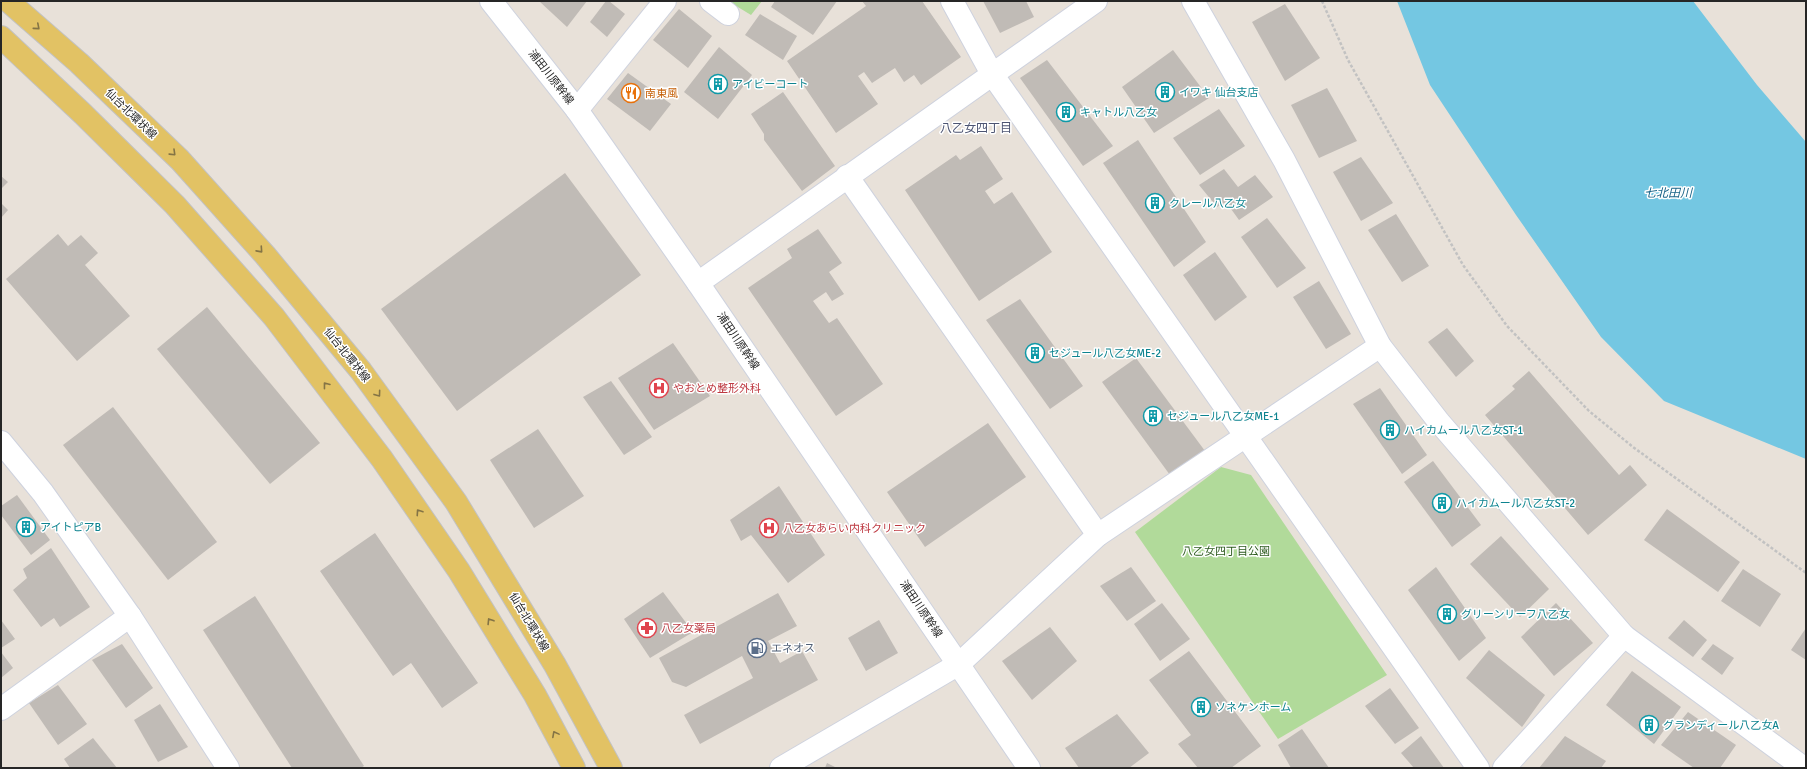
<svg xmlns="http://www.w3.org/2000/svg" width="1807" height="769" font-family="Signika,'Noto Sans JP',sans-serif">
	<rect width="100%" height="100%" fill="#e8e1d9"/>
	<g fill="#b1da9a">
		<path d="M 728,1 L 762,1 L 751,15 Z"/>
		<path d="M 1221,467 L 1251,475 L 1387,675 L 1278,739 L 1135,532 Z"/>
	</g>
	<path fill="#74c7e2" d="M 1397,1 L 1693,1 L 1757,85 L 1806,142 L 1806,459 L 1664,401 L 1601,337 L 1516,215 L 1430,85 Z"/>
	<g fill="#c0bbb6">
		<path d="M 539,1 L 587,1 L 567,27 Z"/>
		<path d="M 606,1 L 609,1 L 625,14 L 607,37 L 590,22 Z"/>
		<path d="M 775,1 L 837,1 L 813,35 L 771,7 Z"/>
		<path d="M 862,1 L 922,1 L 961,57 L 921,85 L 914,75 L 904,82 L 895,68 L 872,83 L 864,72 L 858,76 L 878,104 L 836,133 L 787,61 L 866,6 Z"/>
		<path d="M 983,1 L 1026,1 L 1034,17 L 1000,33 Z"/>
		<path d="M 1285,4 L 1320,58 L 1285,81 L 1252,22 Z"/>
		<path d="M 679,9 L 712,36 L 688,68 L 653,40 Z"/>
		<path d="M 760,14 L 797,36 L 783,60 L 745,35 Z"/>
		<path d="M 719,47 L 752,75 L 718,119 L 684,92 Z"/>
		<path d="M 1173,50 L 1209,98 L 1154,133 L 1122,87 Z"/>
		<path d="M 1047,60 L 1113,146 L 1083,166 L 1020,78 Z"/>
		<path d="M 628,73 L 671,104 L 650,131 L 607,99 Z"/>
		<path d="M 1327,88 L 1357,141 L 1319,158 L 1291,105 Z"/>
		<path d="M 783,92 L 835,166 L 802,191 L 764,140 L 764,134 L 751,114 Z"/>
		<path d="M 1219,109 L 1245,146 L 1200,175 L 1173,138 Z"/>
		<path d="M 1138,140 L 1206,242 L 1174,267 L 1103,163 Z"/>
		<path d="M 981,146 L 1003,179 L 985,191 L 994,204 L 1012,192 L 1052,252 L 979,301 L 905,190 L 956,155 L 960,160 Z"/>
		<path d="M 1361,157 L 1393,203 L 1361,221 L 1333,172 Z"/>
		<path d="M 1224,169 L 1238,187 L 1255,175 L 1273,197 L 1239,220 L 1226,202 L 1217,207 L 1199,185 Z"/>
		<path d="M 565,173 L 641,275 L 457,411 L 381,309 Z"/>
		<path d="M 1,176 L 8,182 L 1,189 Z"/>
		<path d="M 1,203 L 8,210 L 1,218 Z"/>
		<path d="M 1396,214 L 1429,266 L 1402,282 L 1368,230 Z"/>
		<path d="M 1267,218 L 1306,268 L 1277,288 L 1241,237 Z"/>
		<path d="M 818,229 L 842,263 L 829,272 L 844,294 L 832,301 L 826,292 L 813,301 L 829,323 L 837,318 L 883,384 L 836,416 L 748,288 L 792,258 L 787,249 Z"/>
		<path d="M 58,234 L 68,246 L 81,235 L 98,253 L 85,265 L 130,316 L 77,361 L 6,279 Z"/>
		<path d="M 1215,252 L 1247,297 L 1215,321 L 1183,275 Z"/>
		<path d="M 1319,281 L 1351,334 L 1326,349 L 1293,297 Z"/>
		<path d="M 1020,299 L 1083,386 L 1050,409 L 986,320 Z"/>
		<path d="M 207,307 L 320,443 L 270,484 L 157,349 Z"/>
		<path d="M 1447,328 L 1474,361 L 1456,377 L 1428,342 Z"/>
		<path d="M 673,343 L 710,396 L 654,430 L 618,378 Z"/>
		<path d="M 1136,358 L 1205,451 L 1170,475 L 1102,382 Z"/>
		<path d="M 1529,371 L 1619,475 L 1630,465 L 1647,485 L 1588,535 L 1485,415 L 1515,389 L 1512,386 Z"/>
		<path d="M 611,381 L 652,437 L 624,455 L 583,397 Z"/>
		<path d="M 1380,388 L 1427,455 L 1402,474 L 1353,404 Z"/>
		<path d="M 113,407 L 217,542 L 168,580 L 63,445 Z"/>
		<path d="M 988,423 L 1026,477 L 925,547 L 887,492 Z"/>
		<path d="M 538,429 L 584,496 L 534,528 L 490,460 Z"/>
		<path d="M 1433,461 L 1481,525 L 1452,547 L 1404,482 Z"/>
		<path d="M 779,486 L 825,555 L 788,583 L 751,535 L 741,541 L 730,520 Z"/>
		<path d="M 17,495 L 50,540 L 31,555 L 1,515 L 1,506 Z"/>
		<path d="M 1667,509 L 1740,562 L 1718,592 L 1644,540 Z"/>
		<path d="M 375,533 L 478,683 L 442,708 L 411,663 L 393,676 L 320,571 Z"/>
		<path d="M 1501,536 L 1549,589 L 1520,617 L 1470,564 Z"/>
		<path d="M 51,548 L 90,607 L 60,627 L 54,618 L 41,627 L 13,590 L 27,578 L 23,569 Z"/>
		<path d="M 1131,567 L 1156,601 L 1127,621 L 1100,586 Z"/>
		<path d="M 1436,567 L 1486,638 L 1459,661 L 1408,590 Z"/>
		<path d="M 1743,569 L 1781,594 L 1760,627 L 1721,601 Z"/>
		<path d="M 663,592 L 693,632 L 650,658 L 624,619 Z"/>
		<path d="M 778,593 L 797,626 L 768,641 L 780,663 L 802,651 L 818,680 L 700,744 L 684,715 L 753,678 L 742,656 L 686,687 L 672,682 L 659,658 Z"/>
		<path d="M 255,596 L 364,766 L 361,768 L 292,768 L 203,630 Z"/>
		<path d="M 1162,603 L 1190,639 L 1160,661 L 1134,624 Z"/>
		<path d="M 1556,603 L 1593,643 L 1554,676 L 1521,637 Z"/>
		<path d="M 1,620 L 15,639 L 1,648 Z"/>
		<path d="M 879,620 L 898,653 L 866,671 L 848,638 Z"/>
		<path d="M 1684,620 L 1707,640 L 1693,657 L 1668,638 Z"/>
		<path d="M 1050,627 L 1077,661 L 1032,700 L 1002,661 Z"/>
		<path d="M 1806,628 L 1806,660 L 1791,650 Z"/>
		<path d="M 122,644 L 153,688 L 126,708 L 92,660 Z"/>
		<path d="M 1713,644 L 1734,658 L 1722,675 L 1701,659 Z"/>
		<path d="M 1489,650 L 1545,695 L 1522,727 L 1466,678 Z"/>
		<path d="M 1189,651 L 1261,746 L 1231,768 L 1198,768 L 1178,744 L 1191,735 L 1149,680 Z"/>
		<path d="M 1,652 L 13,668 L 1,678 Z"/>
		<path d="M 1632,671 L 1681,707 L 1654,744 L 1606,705 Z"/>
		<path d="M 58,685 L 87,724 L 58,745 L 29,703 Z"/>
		<path d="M 1390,688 L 1419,728 L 1395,744 L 1365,706 Z"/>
		<path d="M 160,704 L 188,747 L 158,762 L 134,720 Z"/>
		<path d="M 1688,712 L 1736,745 L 1720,768 L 1694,768 L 1661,745 Z"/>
		<path d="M 1117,714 L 1149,753 L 1129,768 L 1079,768 L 1065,748 Z"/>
		<path d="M 1302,729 L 1329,768 L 1291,768 L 1278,745 Z"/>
		<path d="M 1421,736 L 1444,768 L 1414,768 L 1401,753 Z"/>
		<path d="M 1565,736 L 1606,761 L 1601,768 L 1539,768 Z"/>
		<path d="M 93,738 L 117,768 L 70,768 L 64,759 Z"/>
		<path d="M 827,763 L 837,768 L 825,768 Z"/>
	</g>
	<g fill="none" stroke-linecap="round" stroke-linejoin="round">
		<g stroke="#ced2de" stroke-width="24">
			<g id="minor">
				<path d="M 711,1 L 728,14"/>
				<path d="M 952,1 L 992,74 L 1478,768"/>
				<path d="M 1193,1 L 1284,160 L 1380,346 L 1439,422 L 1624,636 L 1804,768"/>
				<path d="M 577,110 L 665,1"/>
				<path d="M 847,176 L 1098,535"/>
				<path d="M 698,283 L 1096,1"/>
				<path d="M 1,442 L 43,493 L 130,616 L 228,768"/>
				<path d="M 959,664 L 1098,535 L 1380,346"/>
				<path d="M 1,709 L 130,616"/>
				<path d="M 1504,768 L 1624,636"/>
			</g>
		</g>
		<g stroke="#ced2de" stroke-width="24">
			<g id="tertiary">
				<path d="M 491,1 L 577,110 L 698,283 L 1029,768"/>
				<path d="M 781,768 L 959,664"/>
			</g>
		</g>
		<g stroke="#c2c2c2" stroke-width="24">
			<g id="primary">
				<path d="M 8,1 L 79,63 L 180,160 L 265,255 L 361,371 L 456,502 L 555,665 L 611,768"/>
				<path d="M 1,37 L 83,114 L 175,205 L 274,317 L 382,459 L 459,571 L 535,695 L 574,768"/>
			</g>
		</g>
		<path stroke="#c2c2c2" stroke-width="2.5" stroke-dasharray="3 2" stroke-linecap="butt" d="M 1322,1 L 1348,60 L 1463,265 L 1507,326 L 1589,411 L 1633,447 L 1806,573"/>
		<use href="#minor" stroke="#fff" stroke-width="22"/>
		<use href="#tertiary" stroke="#fff" stroke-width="22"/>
		<use href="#primary" stroke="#e2c264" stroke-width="22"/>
	</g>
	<defs><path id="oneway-chevron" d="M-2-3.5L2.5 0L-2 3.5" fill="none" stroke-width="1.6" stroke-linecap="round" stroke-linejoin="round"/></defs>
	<g stroke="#847445">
		<use href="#oneway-chevron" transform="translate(37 27) rotate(41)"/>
		<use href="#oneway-chevron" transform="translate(173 153) rotate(44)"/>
		<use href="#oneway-chevron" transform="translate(260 250) rotate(48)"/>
		<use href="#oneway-chevron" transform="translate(326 385) rotate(-128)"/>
		<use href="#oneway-chevron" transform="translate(378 394) rotate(54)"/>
		<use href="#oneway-chevron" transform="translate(419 512) rotate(-124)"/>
		<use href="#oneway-chevron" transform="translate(490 621) rotate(-122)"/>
		<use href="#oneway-chevron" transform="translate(555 734) rotate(-118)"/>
	</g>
	<defs>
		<g id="building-ring" transform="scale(1)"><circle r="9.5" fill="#fff" stroke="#0f9aa8" stroke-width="1.5"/><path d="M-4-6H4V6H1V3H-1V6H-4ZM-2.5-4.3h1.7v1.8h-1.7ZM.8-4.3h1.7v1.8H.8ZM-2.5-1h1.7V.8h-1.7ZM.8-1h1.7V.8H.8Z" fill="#0f9aa8"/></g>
		<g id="restaurant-ring" transform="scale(1)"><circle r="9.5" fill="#fff" stroke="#e8710a" stroke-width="1.5"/><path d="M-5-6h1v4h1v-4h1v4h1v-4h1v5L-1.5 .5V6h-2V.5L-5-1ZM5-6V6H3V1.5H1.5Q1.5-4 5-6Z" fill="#e8710a"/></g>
		<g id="hospital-ring" transform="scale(1)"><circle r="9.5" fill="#fff" stroke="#e0444e" stroke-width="1.5"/><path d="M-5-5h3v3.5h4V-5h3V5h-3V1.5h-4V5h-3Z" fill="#e0444e"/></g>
		<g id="pharmacy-ring" transform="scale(1)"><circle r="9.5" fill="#fff" stroke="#e0444e" stroke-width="1.5"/><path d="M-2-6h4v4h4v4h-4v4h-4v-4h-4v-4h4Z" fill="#e0444e"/></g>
		<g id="fuel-ring" transform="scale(1)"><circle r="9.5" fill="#fff" stroke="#5c6f8a" stroke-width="1.5"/><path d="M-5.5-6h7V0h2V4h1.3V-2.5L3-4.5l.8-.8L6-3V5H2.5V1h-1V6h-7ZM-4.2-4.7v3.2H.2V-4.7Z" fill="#5c6f8a"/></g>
	</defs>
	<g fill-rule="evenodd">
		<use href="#building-ring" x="718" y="84"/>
		<use href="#building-ring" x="1165" y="92"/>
		<use href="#restaurant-ring" x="631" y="93"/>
		<use href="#building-ring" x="1066" y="112"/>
		<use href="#building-ring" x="1155" y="203"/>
		<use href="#building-ring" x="1035" y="353"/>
		<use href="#hospital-ring" x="659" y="388"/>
		<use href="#building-ring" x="1153" y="416"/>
		<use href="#building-ring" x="1390" y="430"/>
		<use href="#building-ring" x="1442" y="503"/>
		<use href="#building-ring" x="26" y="527"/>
		<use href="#hospital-ring" x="769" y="528"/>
		<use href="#building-ring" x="1447" y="614"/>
		<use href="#pharmacy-ring" x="647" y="628"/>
		<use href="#fuel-ring" x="757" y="648"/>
		<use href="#building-ring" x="1201" y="707"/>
		<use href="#building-ring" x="1649" y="725"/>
	</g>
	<g text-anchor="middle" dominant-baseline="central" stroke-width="3" stroke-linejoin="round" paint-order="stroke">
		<g font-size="11" fill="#262626" stroke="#fff">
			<text transform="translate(551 77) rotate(52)">浦田川原幹線</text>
			<text transform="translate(131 114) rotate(44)">仙台北環状線</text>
			<text transform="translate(738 341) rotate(56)">浦田川原幹線</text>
			<text transform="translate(347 355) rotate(51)">仙台北環状線</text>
			<text transform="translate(921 609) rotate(56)">浦田川原幹線</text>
			<text transform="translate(529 622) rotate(59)">仙台北環状線</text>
		</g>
		<g font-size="11" fill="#0d838f" stroke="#fff" text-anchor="start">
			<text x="732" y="84">アイビーコート</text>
			<text x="1179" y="92">イワキ 仙台支店</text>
			<text x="1080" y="112">キャトル八乙女</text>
			<text x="1169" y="203">クレール八乙女</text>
			<text x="1049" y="353">セジュール八乙女ME-2</text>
			<text x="1167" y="416">セジュール八乙女ME-1</text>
			<text x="1404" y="430">ハイカムール八乙女ST-1</text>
			<text x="1456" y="503">ハイカムール八乙女ST-2</text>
			<text x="40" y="527">アイトピアB</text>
			<text x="1461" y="614">グリーンリーフ八乙女</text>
			<text x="1215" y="707">ソネケンホーム</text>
			<text x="1663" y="725">グランディール八乙女A</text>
		</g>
		<g font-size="11" fill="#c56008" stroke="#fff" text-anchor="start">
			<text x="645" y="93">南東風</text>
		</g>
		<g font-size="11" fill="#be3a42" stroke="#fff" text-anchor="start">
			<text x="673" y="388">やおとめ整形外科</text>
			<text x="783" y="528">八乙女あらい内科クリニック</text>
			<text x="661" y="628">八乙女薬局</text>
		</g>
		<g font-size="11" fill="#2d5b1f" stroke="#fff">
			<text x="1226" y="551">八乙女四丁目公園</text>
		</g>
		<g font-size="11" fill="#4e5e75" stroke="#fff" text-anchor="start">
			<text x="771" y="648">エネオス</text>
		</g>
		<g font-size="12" fill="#4c5472" stroke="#fff">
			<text x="976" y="128">八乙女四丁目</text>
		</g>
		<g font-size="12" font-style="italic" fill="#196488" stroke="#fff">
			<text x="1668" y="193">七北田川</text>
		</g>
	</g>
	<rect width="1807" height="769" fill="none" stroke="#262626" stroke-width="4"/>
</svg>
